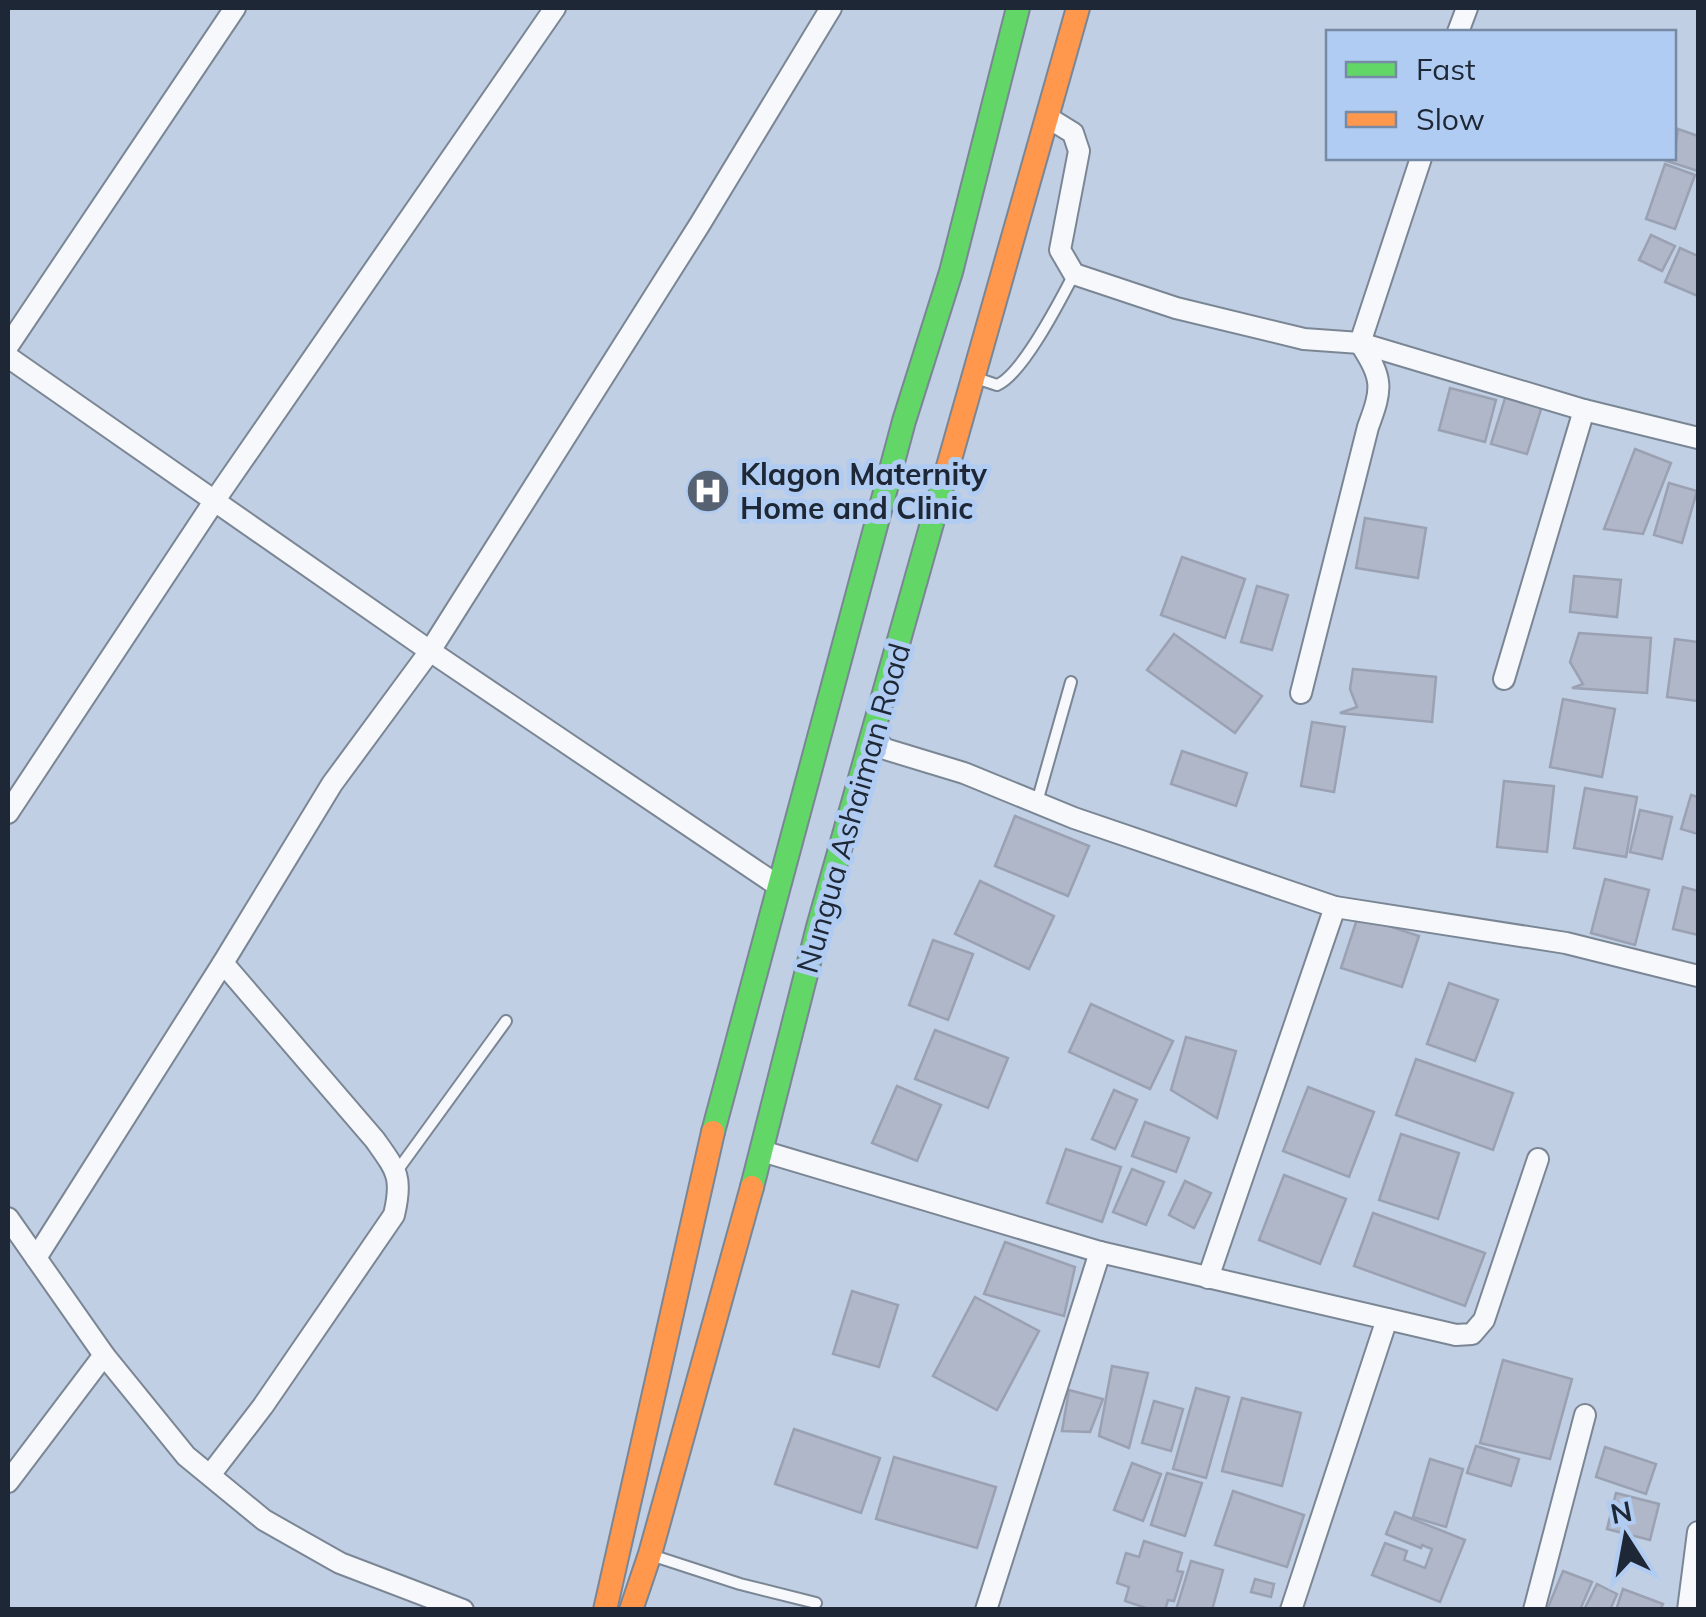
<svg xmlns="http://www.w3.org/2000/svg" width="1706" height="1617" font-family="Mulish,sans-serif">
	<rect width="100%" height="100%" fill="#c0cfe3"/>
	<g fill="#b0b7c8" stroke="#9aa1b2" stroke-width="2.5">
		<path d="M 1678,129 L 1698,136 L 1698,171 L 1667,161 L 1674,158 Z"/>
		<path d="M 1665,164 L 1695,175 L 1675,229 L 1646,219 Z"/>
		<path d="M 1651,235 L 1675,246 L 1662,271 L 1639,260 Z"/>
		<path d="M 1680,248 L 1698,256 L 1698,296 L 1665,282 Z"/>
		<path d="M 1450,388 L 1496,400 L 1485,442 L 1439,430 Z"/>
		<path d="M 1506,395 L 1542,406 L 1527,454 L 1491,444 Z"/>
		<path d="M 1635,449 L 1671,463 L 1643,534 L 1604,529 Z"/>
		<path d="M 1669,483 L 1697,491 L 1682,543 L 1654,535 Z"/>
		<path d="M 1365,518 L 1426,528 L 1418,578 L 1356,568 Z"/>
		<path d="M 1182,557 L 1245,579 L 1225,638 L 1161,615 Z"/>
		<path d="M 1574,576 L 1621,580 L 1617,617 L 1570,612 Z"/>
		<path d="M 1257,586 L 1288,595 L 1272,650 L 1241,642 Z"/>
		<path d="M 1579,633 L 1651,638 L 1647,693 L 1572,688 L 1583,684 L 1570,662 Z"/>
		<path d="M 1174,634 L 1262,696 L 1235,733 L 1147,670 Z"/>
		<path d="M 1675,639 L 1698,642 L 1698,701 L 1667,697 Z"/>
		<path d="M 1353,669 L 1436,677 L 1432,722 L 1340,713 L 1357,707 L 1350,689 Z"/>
		<path d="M 1563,699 L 1615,709 L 1602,777 L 1550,767 Z"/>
		<path d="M 1312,722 L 1345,727 L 1334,792 L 1301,786 Z"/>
		<path d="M 1182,751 L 1247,773 L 1236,806 L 1171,784 Z"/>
		<path d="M 1504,781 L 1554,786 L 1547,852 L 1497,847 Z"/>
		<path d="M 1585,788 L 1637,797 L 1626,857 L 1574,848 Z"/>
		<path d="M 1691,795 L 1698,797 L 1698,834 L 1681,829 Z"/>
		<path d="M 1640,810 L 1672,817 L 1662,859 L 1630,852 Z"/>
		<path d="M 1015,816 L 1089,846 L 1068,896 L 995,866 Z"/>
		<path d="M 1605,879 L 1649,890 L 1635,945 L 1591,933 Z"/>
		<path d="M 980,881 L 1054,916 L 1029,969 L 955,934 Z"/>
		<path d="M 1683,887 L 1698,891 L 1698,935 L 1673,929 Z"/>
		<path d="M 1358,916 L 1419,936 L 1402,987 L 1341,968 Z"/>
		<path d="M 933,940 L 973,954 L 948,1020 L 909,1005 Z"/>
		<path d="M 1449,983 L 1498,1000 L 1475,1061 L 1427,1044 Z"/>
		<path d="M 1091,1004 L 1173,1041 L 1150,1089 L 1069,1052 Z"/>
		<path d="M 935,1030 L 1008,1058 L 988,1108 L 915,1079 Z"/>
		<path d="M 1186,1037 L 1236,1051 L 1217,1118 L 1171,1090 Z"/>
		<path d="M 1416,1059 L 1513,1093 L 1493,1150 L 1396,1115 Z"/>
		<path d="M 897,1086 L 941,1105 L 917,1161 L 872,1143 Z"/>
		<path d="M 1308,1087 L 1374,1112 L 1349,1177 L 1283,1151 Z"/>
		<path d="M 1114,1090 L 1137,1100 L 1115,1149 L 1092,1139 Z"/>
		<path d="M 1145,1122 L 1189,1138 L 1176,1172 L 1132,1156 Z"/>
		<path d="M 1401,1134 L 1459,1153 L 1438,1219 L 1379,1200 Z"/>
		<path d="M 1066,1149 L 1121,1167 L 1102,1222 L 1047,1203 Z"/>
		<path d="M 1132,1169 L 1164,1182 L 1146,1225 L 1113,1212 Z"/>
		<path d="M 1284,1175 L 1346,1199 L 1320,1264 L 1259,1240 Z"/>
		<path d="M 1185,1181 L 1211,1193 L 1194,1228 L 1169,1215 Z"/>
		<path d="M 1373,1213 L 1485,1253 L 1465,1306 L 1354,1266 Z"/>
		<path d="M 1005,1242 L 1075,1267 L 1064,1316 L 984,1294 Z"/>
		<path d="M 852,1291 L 898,1305 L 879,1367 L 833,1354 Z"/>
		<path d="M 975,1297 L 1039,1331 L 997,1410 L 933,1376 Z"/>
		<path d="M 1503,1360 L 1572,1379 L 1550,1459 L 1480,1443 Z"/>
		<path d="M 1112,1366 L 1148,1373 L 1129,1448 L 1099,1436 Z"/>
		<path d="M 1196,1388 L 1229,1397 L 1206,1478 L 1173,1469 Z"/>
		<path d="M 1069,1390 L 1103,1399 L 1090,1432 L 1062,1431 Z"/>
		<path d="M 1242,1398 L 1301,1413 L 1282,1486 L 1222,1471 Z"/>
		<path d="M 1154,1401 L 1183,1409 L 1171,1451 L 1142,1443 Z"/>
		<path d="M 794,1429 L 880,1458 L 861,1513 L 775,1484 Z"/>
		<path d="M 1476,1446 L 1519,1459 L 1511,1486 L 1467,1473 Z"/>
		<path d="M 1605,1447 L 1656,1464 L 1646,1494 L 1596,1477 Z"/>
		<path d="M 894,1457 L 996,1487 L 977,1548 L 876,1519 Z"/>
		<path d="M 1430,1459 L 1463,1469 L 1446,1527 L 1413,1517 Z"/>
		<path d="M 1132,1463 L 1161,1474 L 1143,1521 L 1114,1510 Z"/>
		<path d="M 1167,1473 L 1202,1483 L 1185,1536 L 1151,1525 Z"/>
		<path d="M 1233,1491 L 1304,1515 L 1287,1567 L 1215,1545 Z"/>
		<path d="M 1616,1493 L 1659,1504 L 1650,1540 L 1607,1529 Z"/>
		<path d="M 1395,1512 L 1465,1540 L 1440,1602 L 1372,1575 L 1385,1543 L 1407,1551 L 1404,1560 L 1425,1568 L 1432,1549 L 1422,1545 L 1421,1548 L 1386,1534 Z"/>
		<path d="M 1144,1541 L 1182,1553 L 1177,1571 L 1183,1572 L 1174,1601 L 1168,1600 L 1165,1610 L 1152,1610 L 1125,1601 L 1129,1587 L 1117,1583 L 1126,1553 L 1139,1557 Z"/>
		<path d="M 1191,1561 L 1223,1570 L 1212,1610 L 1176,1610 Z"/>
		<path d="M 1563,1571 L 1592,1582 L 1580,1610 L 1547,1610 Z"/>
		<path d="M 1255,1579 L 1274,1584 L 1271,1597 L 1251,1592 Z"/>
		<path d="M 1597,1584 L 1617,1594 L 1610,1610 L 1585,1608 Z"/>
		<path d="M 1623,1589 L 1663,1604 L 1660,1610 L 1616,1610 Z"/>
	</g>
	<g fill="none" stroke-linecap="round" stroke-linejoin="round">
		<g stroke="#7b8695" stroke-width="14">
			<g id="lane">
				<path d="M 979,379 L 997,385 C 1022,375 1060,301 1074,274"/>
				<path d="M 1037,802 L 1071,682"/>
				<path d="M 397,1171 L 506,1021"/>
				<path d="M 654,1556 L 740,1584 L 816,1603"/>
			</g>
		</g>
		<g stroke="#7b8695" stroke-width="24">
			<g id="street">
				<path d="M 1458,32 L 1467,8"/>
				<path d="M 1047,117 L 1073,133 L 1079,151 L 1060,250 L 1074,274 L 1176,308 L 1304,339 L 1360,343 L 1584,410 L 1698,438"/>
				<path d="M 8,346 L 235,8"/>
				<path d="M 8,357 L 430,651 L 777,885"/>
				<path d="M 1504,679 L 1584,410"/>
				<path d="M 1301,693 L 1368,427 C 1383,387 1383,379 1360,343 L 1421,158"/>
				<path d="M 874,737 L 885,749 L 964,773 L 1074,818 L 1335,907 L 1566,943 L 1698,976"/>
				<path d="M 8,813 L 215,500 L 555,8"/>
				<path d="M 762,1151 L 1100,1252 L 1456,1335 L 1472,1334 L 1484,1320 L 1538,1159"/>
				<path d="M 8,1218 L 104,1355 L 186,1456 L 264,1520 L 340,1563 L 463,1610"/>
				<path d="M 36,1258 L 223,963 L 332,784 L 430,651 L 700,224 L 831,8"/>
				<path d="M 1208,1278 L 1335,907"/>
				<path d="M 210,1475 L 263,1406 L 394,1215 C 403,1177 397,1171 375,1140 L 223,963"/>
				<path d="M 8,1482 L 104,1355"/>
				<path d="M 986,1610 L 1100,1252"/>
				<path d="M 1291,1610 L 1387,1319"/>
				<path d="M 1534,1610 L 1585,1415"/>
				<path d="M 1688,1610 L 1698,1532"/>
			</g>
		</g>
		<g stroke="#7b8695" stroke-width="26">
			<g id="fast">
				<path d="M 713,1132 L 904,421 L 951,272 L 1018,8"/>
				<path d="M 752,1187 L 818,927 L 947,470"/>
			</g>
		</g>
		<g stroke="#7b8695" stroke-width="26">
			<g id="slow">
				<path d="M 947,470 L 1078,8"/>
				<path d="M 605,1610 L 713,1132"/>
				<path d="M 631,1610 L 650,1554 L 752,1187"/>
			</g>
		</g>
		<use href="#lane" stroke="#f6f8fb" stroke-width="10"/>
		<use href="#street" stroke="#f6f8fb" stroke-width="20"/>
		<use href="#fast" stroke="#63d668" stroke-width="22"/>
		<use href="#slow" stroke="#ff974d" stroke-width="22"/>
	</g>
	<defs>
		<g id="hospital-disc" transform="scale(2.25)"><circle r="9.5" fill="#566272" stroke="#b1ccf2"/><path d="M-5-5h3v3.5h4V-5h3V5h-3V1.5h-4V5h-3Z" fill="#fff"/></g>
	</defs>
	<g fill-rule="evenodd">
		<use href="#hospital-disc" x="708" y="491"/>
	</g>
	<g text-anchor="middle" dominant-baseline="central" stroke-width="10" stroke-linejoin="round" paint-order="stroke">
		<g font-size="30" font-weight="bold" fill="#1d2735" stroke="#b1ccf2" text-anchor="start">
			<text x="740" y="474">Klagon Maternity<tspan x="740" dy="34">Home and Clinic</tspan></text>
		</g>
		<g font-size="30" fill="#1d2735" stroke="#b1ccf2">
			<text transform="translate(853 808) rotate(-74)">Nungua Ashaiman Road</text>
		</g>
	</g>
	<rect width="1706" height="1617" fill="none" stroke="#1d2735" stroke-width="20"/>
	<rect x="1326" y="30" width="350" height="130" fill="#b1ccf2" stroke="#768aa6" stroke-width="2.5"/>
	<rect x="1346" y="62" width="50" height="15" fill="#63d668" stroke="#768aa6" stroke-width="2.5"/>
	<text x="1416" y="80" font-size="30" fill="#1d2735">Fast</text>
	<rect x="1346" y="112" width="50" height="15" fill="#ff974d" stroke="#768aa6" stroke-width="2.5"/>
	<text x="1416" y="130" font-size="30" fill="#1d2735">Slow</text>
	<g transform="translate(1626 1537) rotate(349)" stroke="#b1ccf2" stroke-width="8" paint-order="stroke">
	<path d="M0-8L18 38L0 25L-18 38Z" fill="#1d2735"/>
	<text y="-15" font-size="28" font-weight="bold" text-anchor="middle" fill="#1d2735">N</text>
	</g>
</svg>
